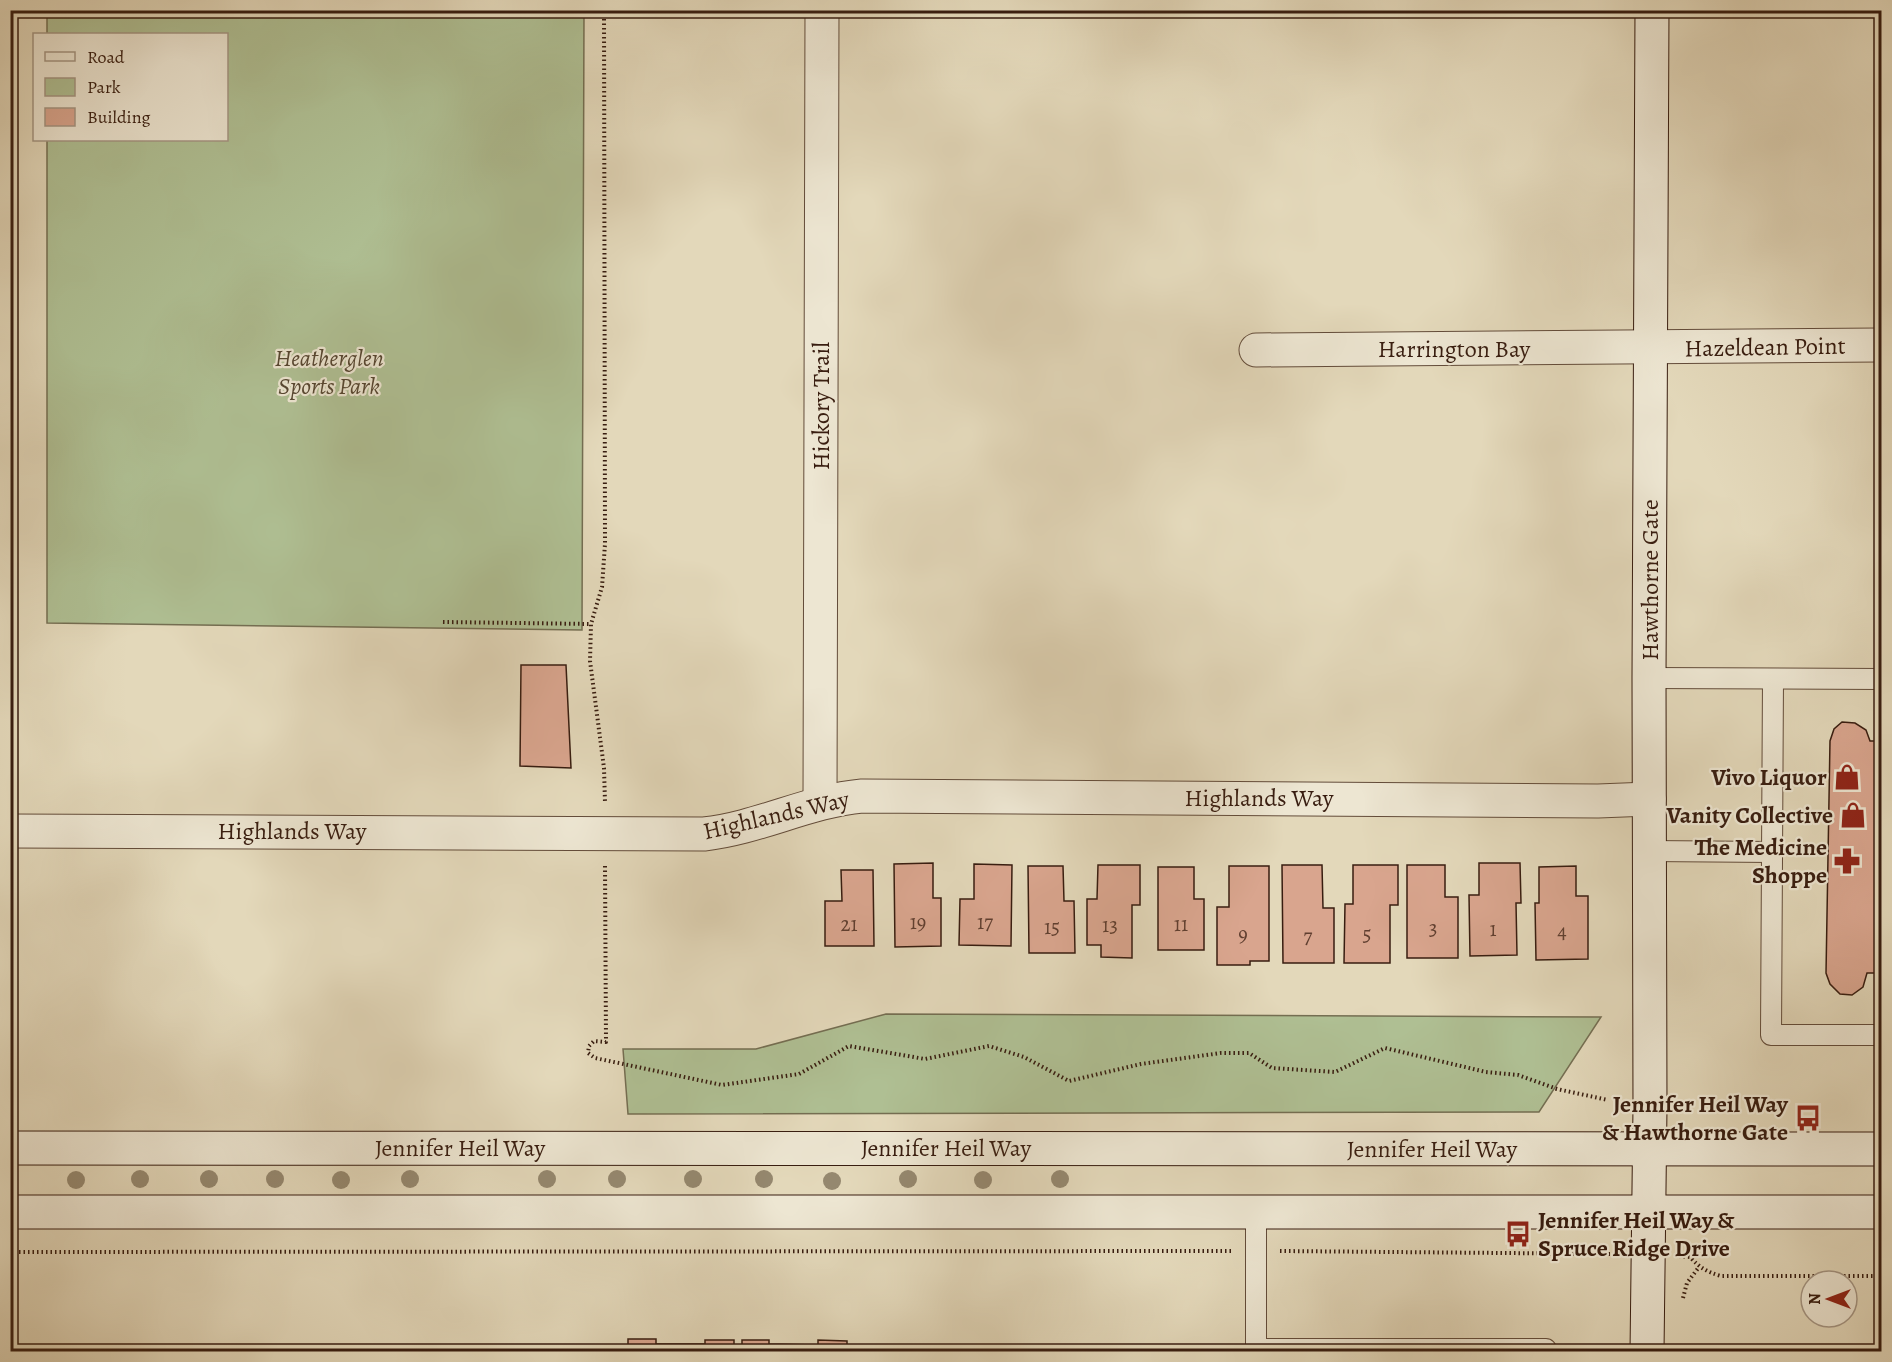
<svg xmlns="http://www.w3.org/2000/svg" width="1892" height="1362" font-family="Alegreya,serif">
	<rect width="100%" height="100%" fill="#e3d8ba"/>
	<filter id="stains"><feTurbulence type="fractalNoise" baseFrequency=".00333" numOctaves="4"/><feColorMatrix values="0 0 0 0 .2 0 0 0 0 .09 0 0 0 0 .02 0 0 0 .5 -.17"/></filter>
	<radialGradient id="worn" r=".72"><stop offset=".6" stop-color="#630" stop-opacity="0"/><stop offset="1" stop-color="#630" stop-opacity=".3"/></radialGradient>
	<g fill="#afbf93" stroke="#746e52" stroke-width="1.5">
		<path d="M 47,11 L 584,11 L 582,630 L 47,623 L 47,140 L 226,140 L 226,34 L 47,34 Z"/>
		<path d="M 886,1014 L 1601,1017 L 1539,1112 L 628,1114 L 623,1049 L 756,1049 Z"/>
	</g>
	<g fill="#d9a58e" stroke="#381d10" stroke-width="1.5">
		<path d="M 521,665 L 566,665 L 571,768 L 520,766 Z"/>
		<path d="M 1842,722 L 1855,723 L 1866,730 L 1870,741 L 1882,741 L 1882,973 L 1867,973 L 1863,987 L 1852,995 L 1840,994 L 1830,984 L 1826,973 L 1830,741 L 1834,729 Z"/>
		<path d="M 933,863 L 933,898 L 941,898 L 941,946 L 895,947 L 894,864 Z"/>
		<path d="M 1479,863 L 1520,863 L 1521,903 L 1516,903 L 1517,955 L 1470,956 L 1469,895 L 1479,895 Z"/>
		<path d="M 974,864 L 1012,865 L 1011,946 L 959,945 L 960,899 L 974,899 Z"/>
		<path d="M 1098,865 L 1140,865 L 1140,905 L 1132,905 L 1132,958 L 1101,957 L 1101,945 L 1087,945 L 1087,899 L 1097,899 Z"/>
		<path d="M 1282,865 L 1322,865 L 1323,908 L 1334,908 L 1334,963 L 1283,963 Z"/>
		<path d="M 1353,865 L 1398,865 L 1398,905 L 1390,905 L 1390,963 L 1344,963 L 1345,904 L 1353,904 Z"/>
		<path d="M 1407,865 L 1445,865 L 1445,897 L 1458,897 L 1458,958 L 1407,958 Z"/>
		<path d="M 1028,866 L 1063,866 L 1064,901 L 1074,901 L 1075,953 L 1029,953 Z"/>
		<path d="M 1229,866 L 1269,866 L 1269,961 L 1250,961 L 1250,965 L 1217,965 L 1217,907 L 1229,907 Z"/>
		<path d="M 1576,866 L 1576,896 L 1588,896 L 1588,959 L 1536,960 L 1535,903 L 1539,903 L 1539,867 Z"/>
		<path d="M 1158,867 L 1194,867 L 1194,899 L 1204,899 L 1204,950 L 1158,950 Z"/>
		<path d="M 841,870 L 873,870 L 874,946 L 825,946 L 825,901 L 842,901 Z"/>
		<path d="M 628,1339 L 656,1339 L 656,1344 L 705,1344 L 705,1340 L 734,1340 L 734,1352 L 628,1352 Z"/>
		<path d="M 742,1340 L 769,1340 L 769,1344 L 818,1345 L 818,1340 L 847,1341 L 847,1352 L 742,1352 Z"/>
		<path d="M 43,1348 L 72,1349 L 72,1352 L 42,1352 Z"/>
	</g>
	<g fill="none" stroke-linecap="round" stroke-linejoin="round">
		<g stroke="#634c3a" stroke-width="22">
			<g id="lane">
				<path d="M 1649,678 L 1882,679"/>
				<path d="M 1773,679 L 1771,1035 L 1882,1035"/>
				<path d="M 1649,851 L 1773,852"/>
				<path d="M 1256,1213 L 1256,1352"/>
				<path d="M 1256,1349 L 1546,1349 L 1546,1352"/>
			</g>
		</g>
		<g stroke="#634c3a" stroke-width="35">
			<g id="street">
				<path d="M 1256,350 L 1879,345"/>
				<path d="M 820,802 L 822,10"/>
				<path d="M 10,831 L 704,834 C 759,828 808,801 862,796 L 1598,801 L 1649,799"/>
			</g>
		</g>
		<g stroke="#381d10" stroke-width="35">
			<g id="secondary">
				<path d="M 10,1148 L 1882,1149"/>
				<path d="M 10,1212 L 1882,1212"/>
				<path d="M 1647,1352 L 1650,1107 L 1649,678 L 1652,10"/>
			</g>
		</g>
		<g stroke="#381d10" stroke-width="4" stroke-dasharray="1.5 3" stroke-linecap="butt">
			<path d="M 604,10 L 605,544 L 602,587 L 591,624 L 590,661 L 604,768 L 605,802"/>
			<path d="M 443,622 L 591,624"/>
			<path d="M 605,866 L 606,1042 L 594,1041 L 589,1046 L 588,1053 L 595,1058 L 722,1085 L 799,1074 L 849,1046 L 925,1059 L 989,1046 L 1024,1057 L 1069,1081 L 1141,1064 L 1221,1053 L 1249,1053 L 1272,1068 L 1335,1072 L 1385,1048 L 1486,1072 L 1518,1075 L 1557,1089 L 1608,1100"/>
			<path d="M 1280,1251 L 1615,1254"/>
			<path d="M 10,1252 L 1231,1251"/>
			<path d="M 1679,1256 L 1690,1257 C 1700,1268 1707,1272 1721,1276 L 1882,1276"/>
			<path d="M 1683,1298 L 1687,1283 L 1699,1267"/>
		</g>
		<use href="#lane" stroke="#ede6d2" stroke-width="20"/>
		<use href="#street" stroke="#ede6d2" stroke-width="33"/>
		<use href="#secondary" stroke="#ede6d2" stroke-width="33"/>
	</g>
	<g fill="#95886f">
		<circle cx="140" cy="1179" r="9"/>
		<circle cx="209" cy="1179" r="9"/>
		<circle cx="275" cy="1179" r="9"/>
		<circle cx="410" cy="1179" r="9"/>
		<circle cx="547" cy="1179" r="9"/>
		<circle cx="617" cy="1179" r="9"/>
		<circle cx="693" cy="1179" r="9"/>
		<circle cx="764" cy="1179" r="9"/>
		<circle cx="908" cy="1179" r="9"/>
		<circle cx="1060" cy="1179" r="9"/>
		<circle cx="76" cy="1180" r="9"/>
		<circle cx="341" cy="1180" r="9"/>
		<circle cx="983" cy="1180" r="9"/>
		<circle cx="832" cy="1181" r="9"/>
	</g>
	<defs>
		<g id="shop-bare" transform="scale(2.07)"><path d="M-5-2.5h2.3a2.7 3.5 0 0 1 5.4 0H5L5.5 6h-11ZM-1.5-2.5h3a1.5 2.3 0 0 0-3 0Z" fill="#8f2418" stroke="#ede6d2" stroke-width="2.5" paint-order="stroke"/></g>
		<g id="pharmacy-bare" transform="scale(2.07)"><path d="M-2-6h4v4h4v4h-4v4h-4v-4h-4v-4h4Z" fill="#8f2418" stroke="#ede6d2" stroke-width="2.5" paint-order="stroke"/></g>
		<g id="bus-bare" transform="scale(2.07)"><path d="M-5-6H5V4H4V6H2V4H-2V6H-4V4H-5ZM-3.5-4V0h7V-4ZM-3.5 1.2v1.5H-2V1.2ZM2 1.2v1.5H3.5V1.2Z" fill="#8f2418" stroke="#ede6d2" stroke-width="2.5" paint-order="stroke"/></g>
	</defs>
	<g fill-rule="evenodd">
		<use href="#shop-bare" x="1847" y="777"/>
		<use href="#shop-bare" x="1853" y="815"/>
		<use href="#pharmacy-bare" x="1847" y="861"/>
		<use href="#bus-bare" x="1808" y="1118"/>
		<use href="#bus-bare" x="1518" y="1234"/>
	</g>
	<g text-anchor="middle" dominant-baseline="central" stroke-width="4.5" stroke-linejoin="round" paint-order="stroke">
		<g font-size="21" fill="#603f30">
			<text x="918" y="922">19</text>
			<text x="985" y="922">17</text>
			<text x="849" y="924">21</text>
			<text x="1181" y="924">11</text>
			<text x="1110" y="925">13</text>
			<text x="1052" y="927">15</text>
			<text x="1433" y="928">3</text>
			<text x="1493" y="929">1</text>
			<text x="1562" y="931">4</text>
			<text x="1243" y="934">9</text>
			<text x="1367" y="934">5</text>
			<text x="1308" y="936">7</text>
		</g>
		<g font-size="24" fill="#381d10" stroke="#ede6d2">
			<text transform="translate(1765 347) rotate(-1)">Hazeldean Point</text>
			<text x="1454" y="349">Harrington Bay</text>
			<text transform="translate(821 406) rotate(-90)">Hickory Trail</text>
			<text transform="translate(1650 580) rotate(-90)">Hawthorne Gate</text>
			<text x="1259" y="798">Highlands Way</text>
			<text transform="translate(776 815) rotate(-13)">Highlands Way</text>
			<text x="292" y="831">Highlands Way</text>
			<text x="460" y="1148">Jennifer Heil Way</text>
			<text x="946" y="1148">Jennifer Heil Way</text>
			<text x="1432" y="1149">Jennifer Heil Way</text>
		</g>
		<g font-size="24" font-style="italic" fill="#564631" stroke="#ede6d2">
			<text x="329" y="358">Heatherglen<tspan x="329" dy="28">Sports Park</tspan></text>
		</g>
		<g font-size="24" font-weight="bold" fill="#381d10" stroke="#ede6d2" text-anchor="end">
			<text x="1827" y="777">Vivo Liquor</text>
			<text x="1833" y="815">Vanity Collective</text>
			<text x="1827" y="847">The Medicine<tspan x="1827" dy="28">Shoppe</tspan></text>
			<text x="1788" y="1104">Jennifer Heil Way<tspan x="1788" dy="28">&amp; Hawthorne Gate</tspan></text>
			<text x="1538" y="1220" text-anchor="start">Jennifer Heil Way &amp;<tspan x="1538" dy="28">Spruce Ridge Drive</tspan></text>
		</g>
	</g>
	<rect width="1892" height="1362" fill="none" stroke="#e3d8ba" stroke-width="36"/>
	<rect x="12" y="12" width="1868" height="1338" fill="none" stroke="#381d10" stroke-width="3"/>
	<rect x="18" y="18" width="1856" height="1326" fill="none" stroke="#381d10" stroke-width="1.5"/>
	<rect x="33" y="33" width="195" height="108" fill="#ede6d2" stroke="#a59684" stroke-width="1.5"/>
	<rect x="45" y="52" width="30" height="9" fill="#ede6d2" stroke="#a59684" stroke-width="1.5"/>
	<text x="87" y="63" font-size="18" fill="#381d10">Road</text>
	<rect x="45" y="78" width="30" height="18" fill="#afbf93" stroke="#a59684" stroke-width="1.5"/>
	<text x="87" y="93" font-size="18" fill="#381d10">Park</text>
	<rect x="45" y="108" width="30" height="18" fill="#d9a58e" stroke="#a59684" stroke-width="1.5"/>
	<text x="87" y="123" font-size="18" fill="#381d10">Building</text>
	<g transform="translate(1829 1299) rotate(270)"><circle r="28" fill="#ede6d2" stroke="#a59684" stroke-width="1.5"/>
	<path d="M0-4.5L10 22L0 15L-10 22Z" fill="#8f2418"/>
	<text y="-9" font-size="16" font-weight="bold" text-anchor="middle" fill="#381d10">N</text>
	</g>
	<rect width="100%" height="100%" filter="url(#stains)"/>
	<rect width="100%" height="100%" fill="url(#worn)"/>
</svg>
